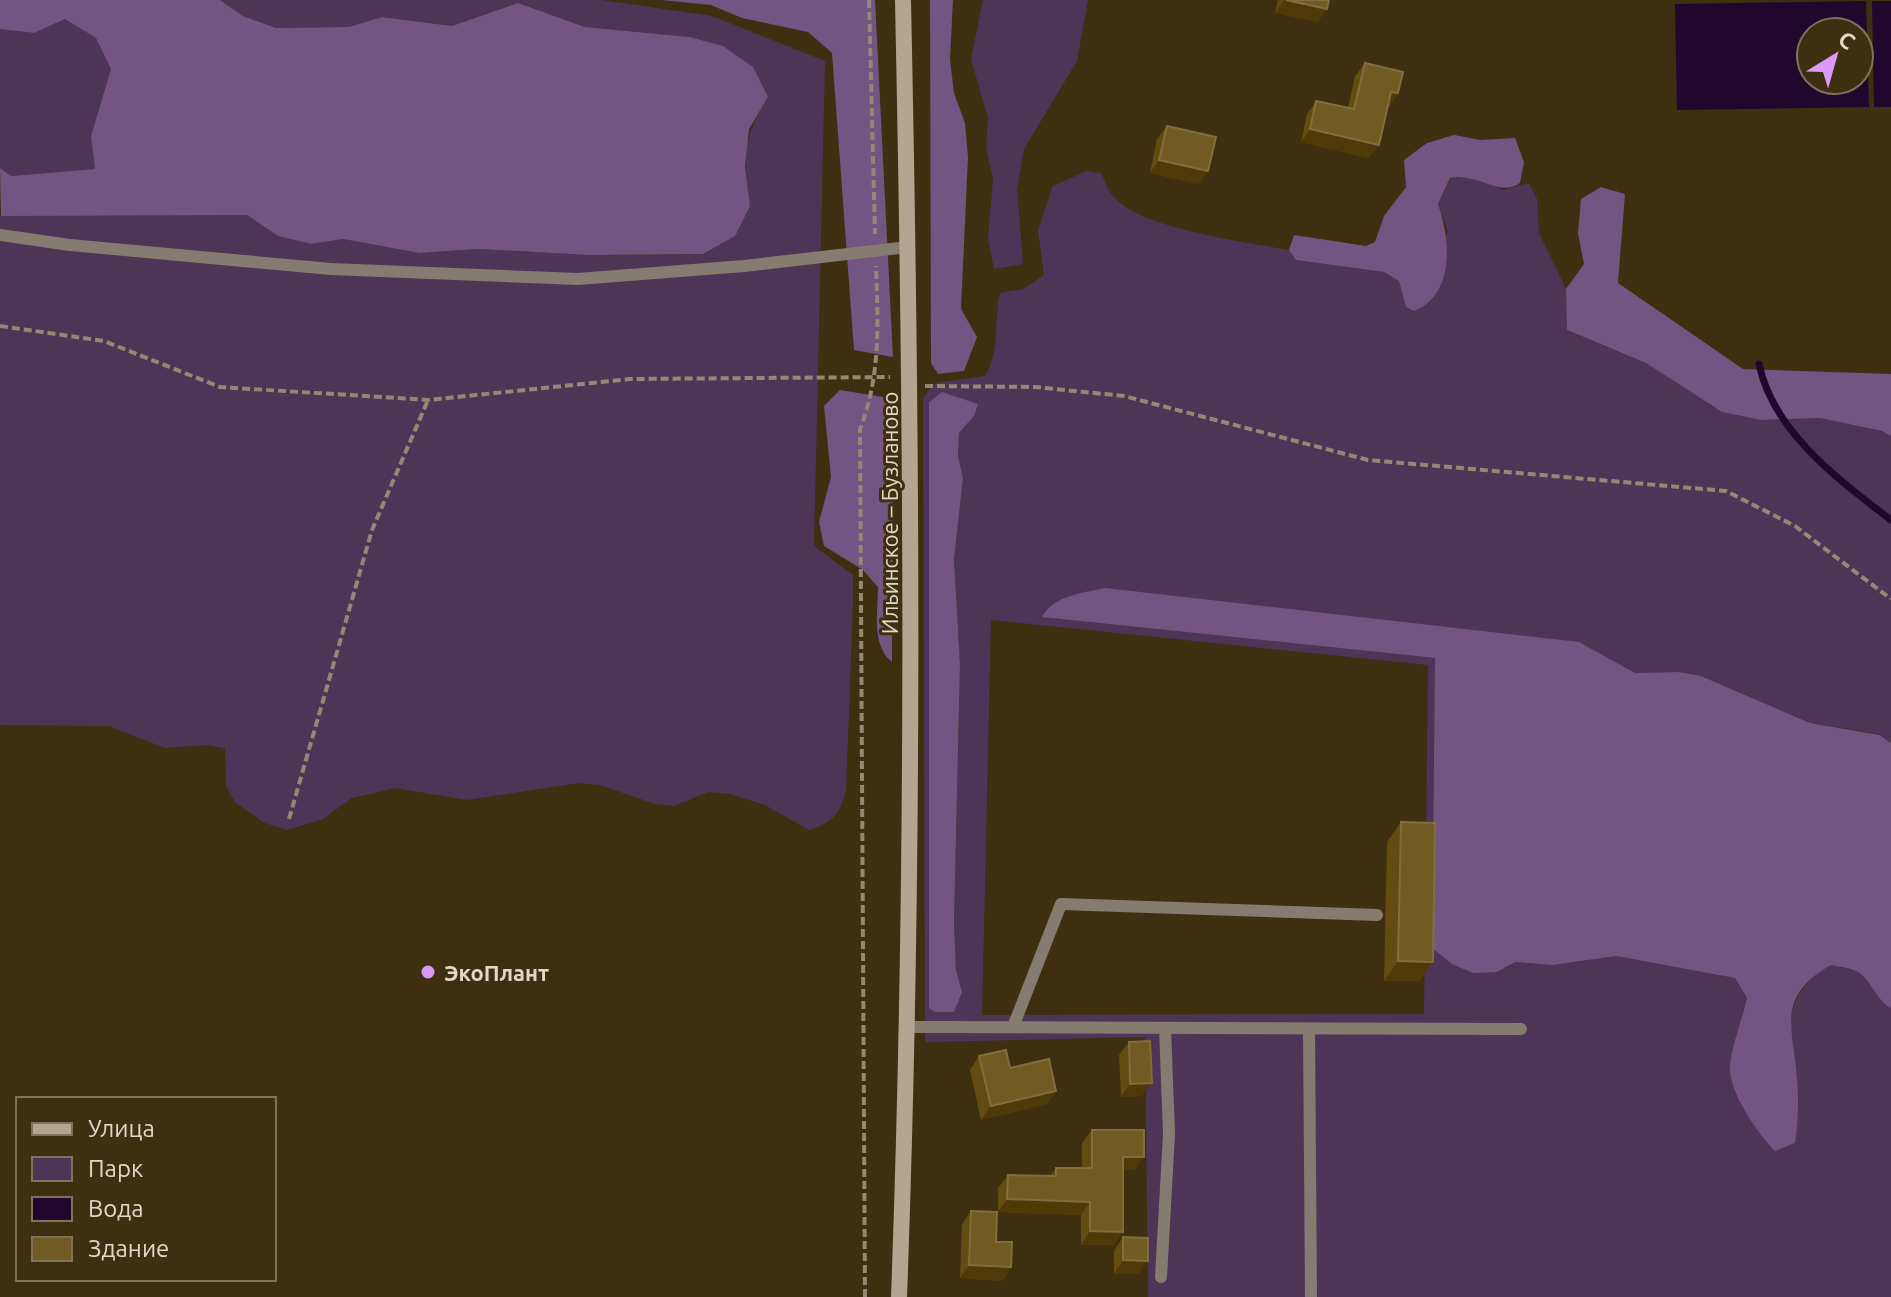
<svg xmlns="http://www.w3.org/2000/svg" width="1891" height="1297" font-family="Ubuntu,sans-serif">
	<rect width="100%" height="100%" fill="#3e2f11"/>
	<g fill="#4d3558" fill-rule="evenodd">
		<path d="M 220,0 L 602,0 L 712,16 L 825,61 L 814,546 L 853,575 L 853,603 L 846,791 C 840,814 832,823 809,830 L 765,805 L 730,794 L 708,792 L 674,806 L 655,804 L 600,785 L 579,783 L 467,800 L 395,788 L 352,798 L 323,819 L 287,830 L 265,823 L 235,802 L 226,786 L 225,748 L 206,745 L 165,748 L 109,726 L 0,725 L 0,215 L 247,215 L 278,236 L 311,244 L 343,239 L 419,253 L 478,249 L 589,255 L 703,254 L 750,206 C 743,157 742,140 768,97 L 723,46 L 690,37 L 585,27 L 518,3 L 452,26 L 382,17 L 349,27 L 276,28 L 243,16 Z"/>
		<path d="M 983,0 L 1088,0 L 1077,61 L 1024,149 L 1017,190 L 1023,264 L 994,269 L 988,239 L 993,179 L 986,147 L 988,118 L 971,59 Z"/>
		<path d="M 65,19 L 97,38 L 111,69 L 91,136 L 95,169 L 11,176 L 0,168 L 0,29 L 34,33 Z"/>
		<path d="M 1087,171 L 1101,173 C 1105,180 1107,189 1112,195 C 1138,229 1247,242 1289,250 L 1296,260 L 1384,272 L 1399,281 L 1406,307 L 1448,232 L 1438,204 L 1451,178 L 1479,178 L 1503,190 L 1529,183 L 1537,199 L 1539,233 L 1566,289 L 1568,331 L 1646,363 L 1722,412 L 1761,420 L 1820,418 L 1882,431 L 1891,436 L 1891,743 L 1880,734 L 1810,723 L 1701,676 L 1679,672 L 1635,674 L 1579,642 L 1043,617 L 1435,658 L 1432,949 L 1497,972 L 1515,962 L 1553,965 L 1616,956 L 1735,978 L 1747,998 L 1730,1068 L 1736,1090 L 1797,1077 C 1788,1028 1782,993 1831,965 C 1840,967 1851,968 1858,972 C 1872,981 1877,1002 1891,1008 L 1891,1297 L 1148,1297 L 1145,1037 L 925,1042 L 923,398 L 935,383 L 985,376 C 1000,352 994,320 1000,293 L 1023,289 L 1044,275 L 1038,230 L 1053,186 ZM 942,392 L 974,416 L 959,433 L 958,456 L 963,478 L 954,560 L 960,664 L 954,923 L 956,970 L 962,992 L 934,1012 L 929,1008 L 929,402 ZM 991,620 L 1428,665 L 1424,1014 L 982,1015 Z"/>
	</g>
	<g fill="#735482">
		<path d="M 0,0 L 220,0 L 243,16 L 276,28 L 349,27 L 382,17 L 452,26 L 518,3 L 585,27 L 690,37 L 723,46 L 753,67 L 768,97 L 749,129 L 745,167 L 750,206 L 735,236 L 703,254 L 589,255 L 478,249 L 419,253 L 343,239 L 311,244 L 278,236 L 247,215 L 1,216 L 0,168 L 11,176 L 95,169 L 91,136 L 111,69 L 96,38 L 65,19 L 34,33 L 0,29 Z"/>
		<path d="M 661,0 L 875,0 L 893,357 L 854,350 L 832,53 L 808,32 L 742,18 L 711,5 Z"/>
		<path d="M 930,0 L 953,0 L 950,59 L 954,93 L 965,123 L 968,157 L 961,309 L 977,337 L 964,371 L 938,374 L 931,363 Z"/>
		<path d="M 1454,135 L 1481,140 L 1515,138 L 1524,162 L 1520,183 C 1499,198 1481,173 1450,178 L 1438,204 C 1450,238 1456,294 1414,311 L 1406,307 L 1399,281 L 1384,272 L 1296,260 L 1289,250 L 1294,235 L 1366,246 L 1375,242 L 1384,216 L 1406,187 L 1404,160 L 1427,143 Z"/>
		<path d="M 1601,187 L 1625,194 L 1618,283 L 1743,369 L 1891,374 L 1891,436 L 1882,431 L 1820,418 L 1761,420 L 1722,412 L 1646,363 L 1567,330 L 1566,289 L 1584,264 L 1578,233 L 1581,199 Z"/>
		<path d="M 840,390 L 883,397 L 893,415 L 892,662 C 871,645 878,612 878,587 L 863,570 L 824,546 L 819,522 L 831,477 L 824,406 Z"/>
		<path d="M 942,392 L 978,404 L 974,416 L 959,433 L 958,456 L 963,478 L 954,560 L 960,664 L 954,923 L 956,970 L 962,992 L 954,1012 L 934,1012 L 929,1008 L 929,402 Z"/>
		<path d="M 1105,588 L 1579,642 L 1635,673 L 1679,672 L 1701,676 L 1810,723 L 1880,735 L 1891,743 L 1891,1008 C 1877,1002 1872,981 1858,972 C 1851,968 1840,967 1831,965 C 1774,998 1794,1028 1797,1080 C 1799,1101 1798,1122 1795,1143 L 1775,1151 C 1758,1134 1727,1090 1730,1064 C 1733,1042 1742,1020 1747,998 L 1735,978 L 1616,956 L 1553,965 L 1515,962 L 1497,972 L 1473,973 L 1452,964 L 1432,948 L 1435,658 L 1042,617 C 1054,595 1083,593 1105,588 Z"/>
	</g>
	<g fill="#23062e" fill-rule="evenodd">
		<path d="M 1866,1 L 1869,107 L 1677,110 L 1675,4 ZM 1811,32 L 1859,32 L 1859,80 L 1811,80 Z"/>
		<path d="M 1872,1 L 1891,1 L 1891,107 L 1874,107 Z"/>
	</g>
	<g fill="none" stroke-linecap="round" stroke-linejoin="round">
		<path stroke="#23062e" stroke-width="7" d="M 1759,364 C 1773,432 1839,480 1891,520"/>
		<g stroke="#958872" stroke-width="4" stroke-dasharray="8 4" stroke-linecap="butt">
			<path d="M 869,0 L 875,234"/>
			<path d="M 0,326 L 104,341 L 220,387 L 428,400 L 630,379 L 890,377"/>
			<path d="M 925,386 L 1035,387 L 1124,396 L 1368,460 L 1726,491 L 1795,526 L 1891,599"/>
			<path d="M 289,819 L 372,530 L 428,400"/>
			<path d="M 865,1297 L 860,429 C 881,376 878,322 876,266"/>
		</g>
		<g stroke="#847c6e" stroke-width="12">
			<path d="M 0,235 L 70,245 L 331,269 L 578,279 L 744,266 L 908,247"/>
			<path d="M 909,1027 L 1521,1029"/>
			<path d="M 1013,1027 L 1061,904 L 1377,915"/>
			<path d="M 1309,1029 L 1311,1297"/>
			<path d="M 1161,1277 L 1169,1134 L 1165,1028"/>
		</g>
		<path stroke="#b2a690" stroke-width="16" d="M 899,1297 C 915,865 912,432 903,0"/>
	</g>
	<g fill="#644b0f">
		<path d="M 1278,0 L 1329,0 L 1327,9 L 1317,22 L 1275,13 Z"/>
		<path d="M 1365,63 L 1398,93 L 1389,107 L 1387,106 L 1369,158 L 1301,142 L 1307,114 L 1316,101 L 1348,108 L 1355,76 Z"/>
		<path d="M 1167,126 L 1199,184 L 1150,173 L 1157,139 Z"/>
		<path d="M 1401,822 L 1433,962 L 1419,981 L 1384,981 L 1387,842 Z"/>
		<path d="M 1129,1042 L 1142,1096 L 1121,1097 L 1119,1055 Z"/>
		<path d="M 979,1056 L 1010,1068 L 1056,1091 L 1047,1104 L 981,1120 L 970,1070 Z"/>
		<path d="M 1092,1130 L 1135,1170 L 1123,1170 L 1123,1232 L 1113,1245 L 1081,1245 L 1081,1215 L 998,1212 L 998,1188 L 1008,1175 L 1050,1176 L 1056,1168 L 1082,1168 L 1082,1143 Z"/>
		<path d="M 971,1211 L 996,1242 L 1011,1267 L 1002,1281 L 960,1278 L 962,1224 Z"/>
		<path d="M 1123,1237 L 1139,1274 L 1114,1274 L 1114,1251 Z"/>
	</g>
	<g fill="#4f3907">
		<path d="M 1284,0 L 1327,9 L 1317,22 L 1275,13 Z"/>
		<path d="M 1391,92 L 1398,93 L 1389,107 L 1381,105 Z"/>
		<path d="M 1310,129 L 1379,145 L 1369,158 L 1301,142 Z"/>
		<path d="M 1159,160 L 1208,171 L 1199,184 L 1150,173 Z"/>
		<path d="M 1398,961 L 1433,962 L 1419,981 L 1384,981 Z"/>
		<path d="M 1152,1083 L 1142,1096 L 1121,1097 L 1130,1084 Z"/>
		<path d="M 1056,1091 L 1047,1104 L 981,1120 L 991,1106 Z"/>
		<path d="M 1123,1157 L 1144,1157 L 1135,1170 L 1113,1170 Z"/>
		<path d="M 1007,1199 L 1090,1202 L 1081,1215 L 998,1212 Z"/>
		<path d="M 1090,1231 L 1123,1232 L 1113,1245 L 1081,1245 Z"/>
		<path d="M 1123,1260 L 1148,1261 L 1139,1274 L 1114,1274 Z"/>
		<path d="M 969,1265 L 1011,1267 L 1002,1281 L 960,1278 Z"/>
	</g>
	<g fill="#725a23" stroke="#836d3c" stroke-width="2">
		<path d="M 1286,0 L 1329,0 L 1327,9 Z"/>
		<path d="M 1365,63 L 1403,72 L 1398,93 L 1391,92 L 1379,145 L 1310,129 L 1316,101 L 1354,109 Z"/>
		<path d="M 1167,126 L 1216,137 L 1208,171 L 1159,160 Z"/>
		<path d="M 1401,822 L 1435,823 L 1433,962 L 1398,961 Z"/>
		<path d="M 1150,1041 L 1152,1083 L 1130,1084 L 1129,1042 Z"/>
		<path d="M 1006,1050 L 1010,1068 L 1049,1059 L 1056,1091 L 991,1106 L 979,1056 Z"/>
		<path d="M 1092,1130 L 1144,1130 L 1144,1157 L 1123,1157 L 1123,1232 L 1090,1231 L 1090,1202 L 1007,1199 L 1008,1175 L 1056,1176 L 1056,1168 L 1092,1168 Z"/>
		<path d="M 971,1211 L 997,1212 L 996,1242 L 1012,1242 L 1011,1267 L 969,1265 Z"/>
		<path d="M 1123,1237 L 1148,1238 L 1148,1261 L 1123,1260 Z"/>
	</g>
	<circle fill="#da9af7" stroke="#3e2f11" stroke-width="3" cx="428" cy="972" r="8"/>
	<g text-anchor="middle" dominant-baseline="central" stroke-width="6" stroke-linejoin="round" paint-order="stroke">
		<g font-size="22" fill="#e1d7c7" stroke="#3e2f11">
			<text transform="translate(889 513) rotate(-90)">Ильинское – Бузланово</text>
		</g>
		<g font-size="22" font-weight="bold" fill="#e1d7c7" stroke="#3e2f11" text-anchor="start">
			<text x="444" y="972">ЭкоПлант</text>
		</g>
	</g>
	<rect x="16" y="1097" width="260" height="184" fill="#3e2f11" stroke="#7f725a" stroke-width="2"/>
	<rect x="32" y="1123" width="40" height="12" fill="#b2a690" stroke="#7f725a" stroke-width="2"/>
	<text x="88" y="1137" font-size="24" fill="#e1d7c7">Улица</text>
	<rect x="32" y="1157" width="40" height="24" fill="#4d3558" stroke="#7f725a" stroke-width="2"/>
	<text x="88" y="1177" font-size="24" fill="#e1d7c7">Парк</text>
	<rect x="32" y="1197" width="40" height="24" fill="#23062e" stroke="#7f725a" stroke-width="2"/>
	<text x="88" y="1217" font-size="24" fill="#e1d7c7">Вода</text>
	<rect x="32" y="1237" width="40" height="24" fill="#725a23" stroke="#7f725a" stroke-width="2"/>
	<text x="88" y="1257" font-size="24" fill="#e1d7c7">Здание</text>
	<g transform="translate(1835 56) rotate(37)"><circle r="38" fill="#3e2f11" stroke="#7f725a" stroke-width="2"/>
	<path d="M0-6L14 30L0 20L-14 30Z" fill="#da9af7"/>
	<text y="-12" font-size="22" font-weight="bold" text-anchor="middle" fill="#e1d7c7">С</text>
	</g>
</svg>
